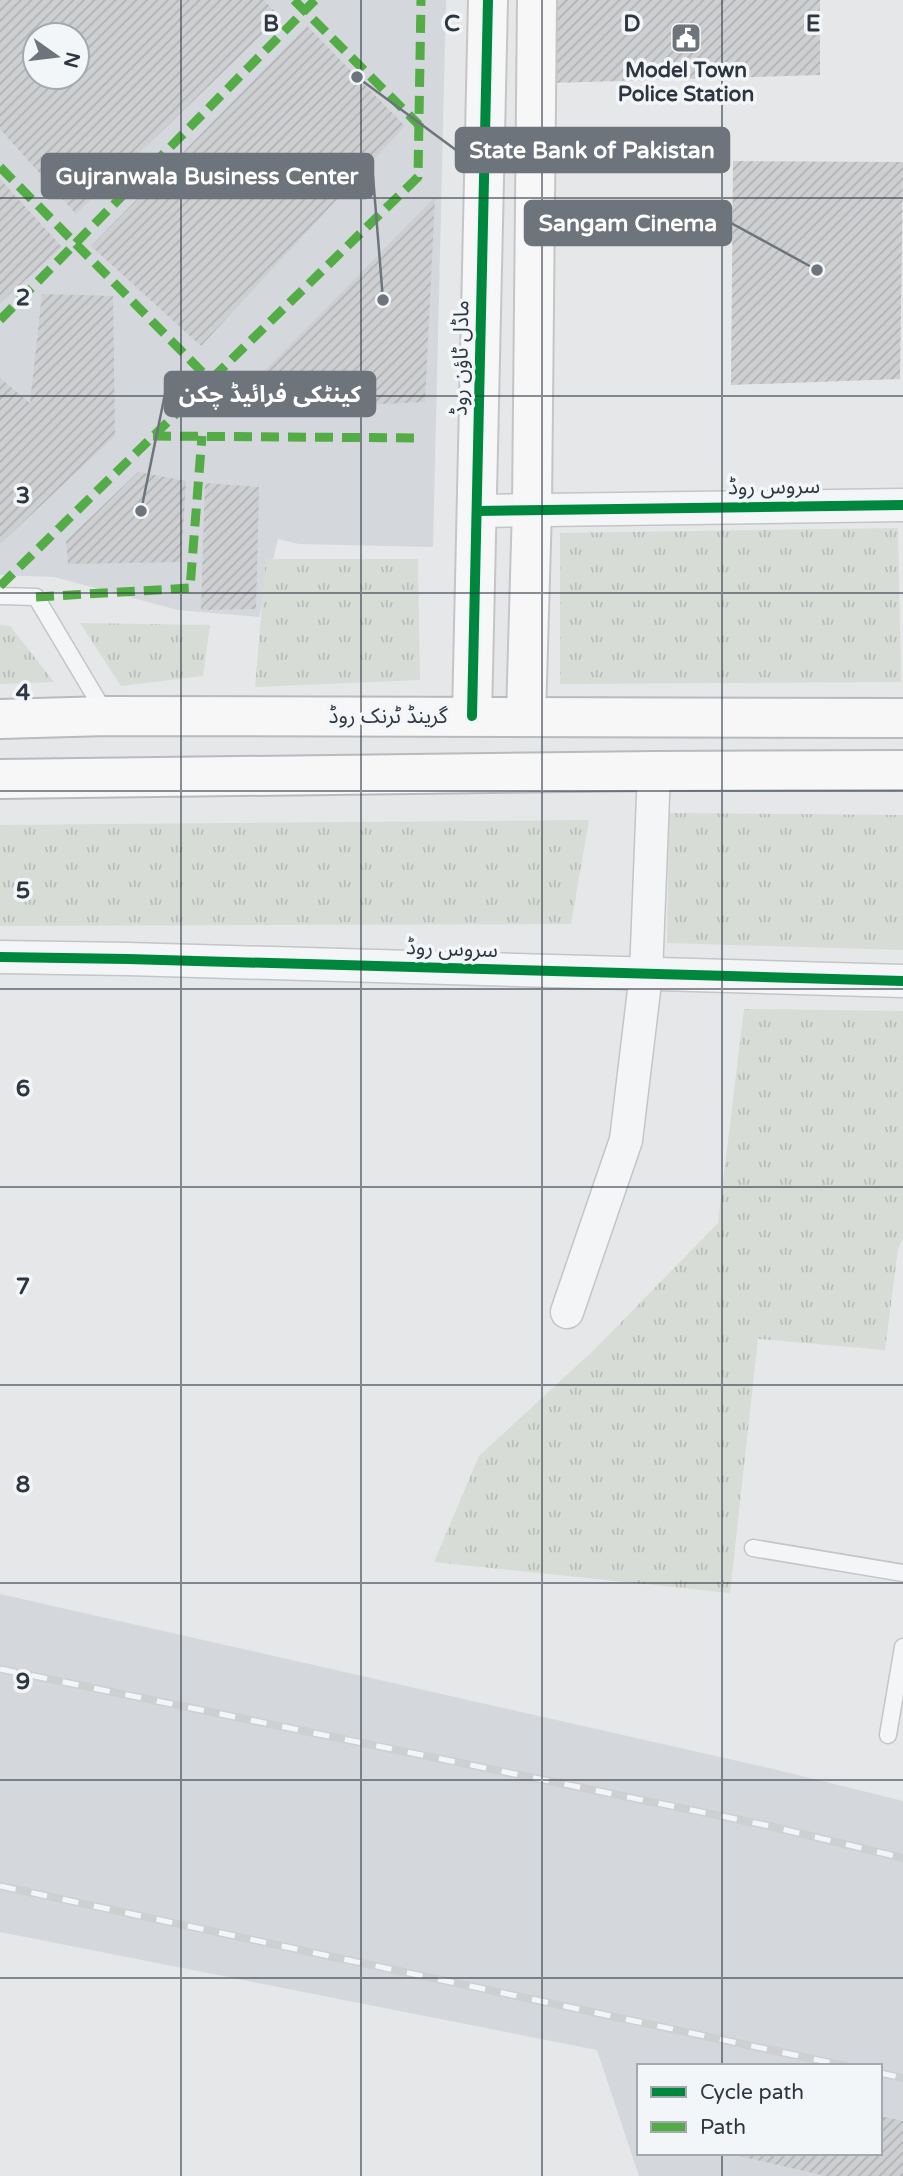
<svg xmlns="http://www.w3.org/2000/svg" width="903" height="2176" font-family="'Varela Round','Noto Sans Arabic',sans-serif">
	<defs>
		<pattern id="grass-tufts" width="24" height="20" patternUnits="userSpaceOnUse" patternTransform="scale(1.75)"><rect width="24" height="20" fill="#d7dcd6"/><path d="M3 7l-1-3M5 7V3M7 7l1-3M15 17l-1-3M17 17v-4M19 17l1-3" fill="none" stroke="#b9bdb9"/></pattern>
		<pattern id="building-hatch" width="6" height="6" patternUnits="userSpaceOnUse" patternTransform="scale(1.75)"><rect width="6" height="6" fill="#cecfd1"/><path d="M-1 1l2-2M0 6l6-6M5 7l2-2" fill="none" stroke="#b1b2b5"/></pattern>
	</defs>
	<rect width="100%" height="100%" fill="#e5e7e9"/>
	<g fill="#d4d7dc" fill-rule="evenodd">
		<path d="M 0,0 L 446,0 L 433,547 L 299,544 L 278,539 L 259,617 L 178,610 L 54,577 L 0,575 ZM 35,35 L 77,35 L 77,77 L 35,77 Z"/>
		<path d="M 0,1594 L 773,1769 L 903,1801 L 903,2176 L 639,2176 L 597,2050 L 0,1932 ZM 639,2066 L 880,2066 L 880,2153 L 639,2153 Z"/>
	</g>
	<g fill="url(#grass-tufts)">
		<path d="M 898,528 L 901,682 L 560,684 L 560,533 Z"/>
		<path d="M 266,559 L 418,559 L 420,680 L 255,687 Z"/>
		<path d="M 80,623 L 210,625 L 203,676 L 121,686 Z"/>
		<path d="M 0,625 L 10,626 L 54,682 L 0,684 Z"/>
		<path d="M 669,813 L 903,815 L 903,950 L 667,943 Z"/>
		<path d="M 589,820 L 571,924 L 0,926 L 0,825 Z"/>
		<path d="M 744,1009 L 903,1011 L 903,1238 L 898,1249 L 885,1350 L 758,1339 L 730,1593 L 434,1562 L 479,1456 L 595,1349 L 718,1223 Z"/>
	</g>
	<g fill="url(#building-hatch)" fill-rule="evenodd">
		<path d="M 0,0 L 264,0 L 280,17 L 76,214 L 0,129 ZM 35,35 L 77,35 L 77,77 L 35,77 Z"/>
		<path d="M 554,0 L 820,0 L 820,75 L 551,83 Z"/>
		<path d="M 307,26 L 405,126 L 201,346 L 91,246 Z"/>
		<path d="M 733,161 L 903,162 L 900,379 L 731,385 Z"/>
		<path d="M 0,179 L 62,247 L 0,303 Z"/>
		<path d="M 435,197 L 425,402 L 225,411 Z"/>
		<path d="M 42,294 L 113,296 L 115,436 L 0,544 L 0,378 L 30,403 Z"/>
		<path d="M 138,472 L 186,481 L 181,562 L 68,564 L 66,541 Z"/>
		<path d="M 205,483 L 259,487 L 256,609 L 201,610 Z"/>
		<path d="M 880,2116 L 903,2121 L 903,2176 L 826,2176 L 731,2154 L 880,2153 Z"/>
	</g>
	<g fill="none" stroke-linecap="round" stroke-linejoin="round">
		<g stroke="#c3c5c7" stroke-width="19">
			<g id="lane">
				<path d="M 0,596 L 36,597 L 105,713"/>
				<path d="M 753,1548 L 903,1573"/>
				<path d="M 888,1735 L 903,1647"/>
			</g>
		</g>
		<g stroke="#c3c5c7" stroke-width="35">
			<g id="street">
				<path d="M 477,511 L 903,505"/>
				<path d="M 0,957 L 128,959 L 903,981"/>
				<path d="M 567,1312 L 626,1140 L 646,974 L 654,771"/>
			</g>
		</g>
		<g stroke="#c3c5c7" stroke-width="42">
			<g id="secondary">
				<path d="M 472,716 L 488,0"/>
				<path d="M 526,716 L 532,508 L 537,0"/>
			</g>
		</g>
		<g stroke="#b8babe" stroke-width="42">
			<g id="highway">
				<path d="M 0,719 L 107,716 L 903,718"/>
				<path d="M 0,779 L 654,771 L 903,770"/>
			</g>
		</g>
		<use href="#lane" stroke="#f4f5f6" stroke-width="16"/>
		<use href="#street" stroke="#f4f5f6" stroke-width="32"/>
		<use href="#secondary" stroke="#f7f7f8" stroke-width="38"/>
		<use href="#highway" stroke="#f7f7f8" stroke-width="38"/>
		<g stroke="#cdcfd1" stroke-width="8">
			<g id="rail">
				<path d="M 0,1669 L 765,1825 L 903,1858"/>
				<path d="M 0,1886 L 846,2066"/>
				<path d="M 880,2073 L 903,2078"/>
			</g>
		</g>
		<use href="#rail" stroke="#f3f6f8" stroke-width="5" stroke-dasharray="16" stroke-linecap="butt"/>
		<g stroke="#54ac46" stroke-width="9" stroke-dasharray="18 9" stroke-linecap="butt">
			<path d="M 294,0 L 419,125"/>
			<path d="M 0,167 L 210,380"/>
			<path d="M 0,320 L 315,0"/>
			<path d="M 153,436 L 420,438"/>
			<path d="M 0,586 L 418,177 L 421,0"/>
			<path d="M 36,597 L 190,588 L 202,436"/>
		</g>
		<g stroke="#f3f6f8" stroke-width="15">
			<g id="cycleway">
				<path d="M 477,511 L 903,505"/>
				<path d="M 472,716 L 488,0"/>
				<path d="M 0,957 L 128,959 L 903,981"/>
			</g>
		</g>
		<use href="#cycleway" stroke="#00873e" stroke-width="10"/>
	</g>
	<path fill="none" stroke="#2d3641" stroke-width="2" stroke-opacity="0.55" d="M 181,0 L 181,2176M 361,0 L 361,2176M 542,0 L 542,2176M 722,0 L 722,2066M 0,198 L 903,198M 0,396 L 903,396M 0,593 L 903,593M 0,791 L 903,791M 0,989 L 903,989M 0,1187 L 903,1187M 0,1385 L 903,1385M 0,1583 L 903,1583M 0,1780 L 903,1780M 0,1978 L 903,1978M 722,2153 L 722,2176"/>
	<defs>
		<g id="civic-square" transform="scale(1.575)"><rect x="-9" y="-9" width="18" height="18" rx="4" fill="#6d747c" stroke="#f3f6f8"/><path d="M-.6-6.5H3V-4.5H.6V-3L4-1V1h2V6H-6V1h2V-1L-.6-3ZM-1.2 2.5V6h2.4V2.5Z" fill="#fff"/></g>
	</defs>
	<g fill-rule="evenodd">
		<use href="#civic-square" x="686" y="38"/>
	</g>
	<g text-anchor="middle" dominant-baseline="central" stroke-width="7" stroke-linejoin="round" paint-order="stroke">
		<g font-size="21" font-weight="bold" fill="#2d3641" stroke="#f3f6f8">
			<text x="686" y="70">Model Town<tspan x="686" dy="24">Police Station</tspan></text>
		</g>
		<g font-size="21" fill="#2d3641" stroke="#f3f6f8">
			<text transform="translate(461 358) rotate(-89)">ماڈل ٹاؤن روڈ</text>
			<text transform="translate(774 487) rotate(-1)">سروس روڈ</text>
			<text x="388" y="716">گرینڈ ٹرنک روڈ</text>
			<text transform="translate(452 949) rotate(2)">سروس روڈ</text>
		</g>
	</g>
	<g font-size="23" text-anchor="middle" font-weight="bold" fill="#2d3641" stroke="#f3f6f8" stroke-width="7" stroke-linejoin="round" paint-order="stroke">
		<text x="271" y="31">B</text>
		<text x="452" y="31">C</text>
		<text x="632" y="31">D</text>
		<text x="813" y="31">E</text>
		<text x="23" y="305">2</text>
		<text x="23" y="503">3</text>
		<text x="23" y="700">4</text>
		<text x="23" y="898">5</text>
		<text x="23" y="1096">6</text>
		<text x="23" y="1294">7</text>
		<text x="23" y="1492">8</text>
		<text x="23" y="1689">9</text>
	</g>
	<path fill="none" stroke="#6d747c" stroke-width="2.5" d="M357 77L456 150M383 300L373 176M817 270L731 223M141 511L165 394"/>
	<g fill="#6d747c" stroke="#f3f6f8" stroke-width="2.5">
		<circle cx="357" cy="77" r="7"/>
		<circle cx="383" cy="300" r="7"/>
		<circle cx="817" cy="270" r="7"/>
		<circle cx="141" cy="511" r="7"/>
	</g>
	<g fill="#6d747c" stroke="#6d747c" stroke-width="2.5">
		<rect x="456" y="128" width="273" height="44" rx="7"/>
		<rect x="42" y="154" width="331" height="44" rx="7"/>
		<rect x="525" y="201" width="206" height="44" rx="7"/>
		<rect x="165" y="372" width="210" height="44" rx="7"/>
	</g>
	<g font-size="23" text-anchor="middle" font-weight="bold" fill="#fff">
		<text x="592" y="158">State Bank of Pakistan</text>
		<text x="207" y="184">Gujranwala Business Center</text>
		<text x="628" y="231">Sangam Cinema</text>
		<text x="270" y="402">کینٹکی فرائیڈ چکن</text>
	</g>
	<rect x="637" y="2064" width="245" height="91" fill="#f3f6f8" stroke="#a4a9af" stroke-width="2"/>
	<rect x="651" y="2087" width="35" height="10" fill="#00873e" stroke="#a4a9af" stroke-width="2"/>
	<text x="700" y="2099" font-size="21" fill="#2d3641">Cycle path</text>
	<rect x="651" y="2122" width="35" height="10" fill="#54ac46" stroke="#a4a9af" stroke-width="2"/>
	<text x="700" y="2134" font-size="21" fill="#2d3641">Path</text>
	<g transform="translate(56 56) rotate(104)"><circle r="33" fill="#f3f6f8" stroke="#a4a9af" stroke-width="2"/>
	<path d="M0-5L12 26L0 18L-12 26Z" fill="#6d747c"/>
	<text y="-10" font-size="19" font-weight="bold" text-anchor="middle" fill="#2d3641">N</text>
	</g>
</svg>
